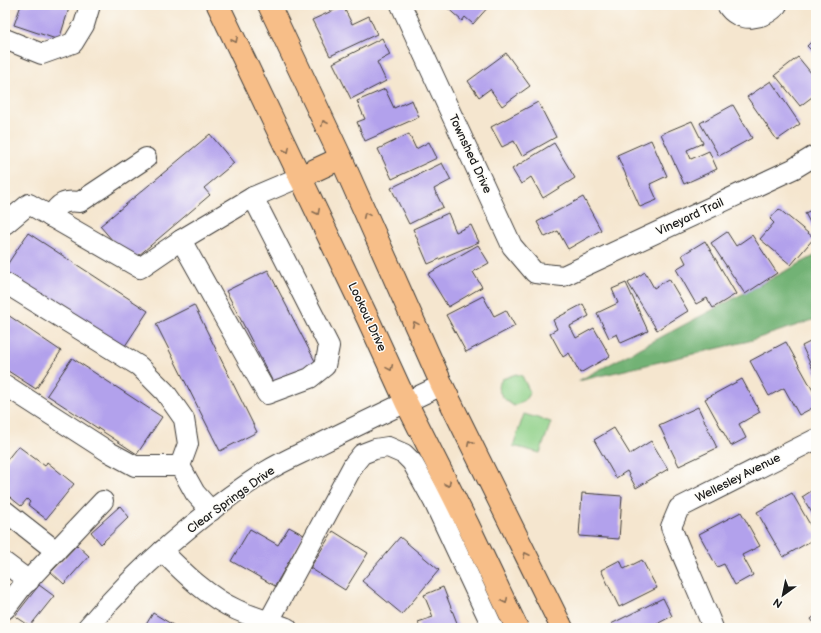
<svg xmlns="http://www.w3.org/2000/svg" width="821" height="633" font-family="'Balsamiq Sans',sans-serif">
	<rect width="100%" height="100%" fill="#fdfcf7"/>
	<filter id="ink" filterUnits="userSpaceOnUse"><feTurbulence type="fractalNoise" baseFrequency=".025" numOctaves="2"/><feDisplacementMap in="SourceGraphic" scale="8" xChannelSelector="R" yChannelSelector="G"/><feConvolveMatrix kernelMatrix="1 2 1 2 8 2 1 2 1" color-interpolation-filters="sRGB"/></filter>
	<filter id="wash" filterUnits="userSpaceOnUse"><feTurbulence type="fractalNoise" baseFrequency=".012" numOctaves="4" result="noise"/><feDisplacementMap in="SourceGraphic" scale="16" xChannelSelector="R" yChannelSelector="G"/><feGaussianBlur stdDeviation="0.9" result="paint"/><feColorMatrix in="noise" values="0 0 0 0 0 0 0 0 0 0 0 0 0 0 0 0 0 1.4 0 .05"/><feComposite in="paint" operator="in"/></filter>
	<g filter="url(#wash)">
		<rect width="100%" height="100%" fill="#f5e6cf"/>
		<g fill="#8ed087" stroke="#557652">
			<path d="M 516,374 L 522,376 L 530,392 L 525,400 L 514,406 C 506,401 500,396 498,387 L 502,379 Z"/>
			<path d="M 524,414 L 551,422 L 540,453 L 513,446 Z"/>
		</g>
		<path fill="#72b274" stroke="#476748" d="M 816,255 L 816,319 L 749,341 L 578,381 Z"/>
		<g id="blocks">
			<g fill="#b2a1ec">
				<path d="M 21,5 L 70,5 L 59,40 L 14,25 Z"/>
				<path d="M 444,5 L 490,5 L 473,24 L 465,17 L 462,21 Z"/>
				<path d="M 343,6 L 352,24 L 369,16 L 377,34 L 330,56 L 312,20 Z"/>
				<path d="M 816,37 L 816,55 L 807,46 Z"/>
				<path d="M 382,38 L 390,55 L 377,62 L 386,81 L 351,99 L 333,63 Z"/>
				<path d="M 506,53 L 530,86 L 502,106 L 490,89 L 479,97 L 468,81 Z"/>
				<path d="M 798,57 L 816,79 L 816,94 L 800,106 L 775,75 Z"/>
				<path d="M 771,81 L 800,124 L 777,140 L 747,97 Z"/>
				<path d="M 385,89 L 394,108 L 412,100 L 419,117 L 365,141 L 357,122 L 365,119 L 357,101 Z"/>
				<path d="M 538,102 L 556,137 L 522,156 L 514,141 L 502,147 L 491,127 Z"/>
				<path d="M 733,105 L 752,138 L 719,156 L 700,123 Z"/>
				<path d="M 692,121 L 703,143 L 687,150 L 691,159 L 709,151 L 717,169 L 684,184 L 661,134 Z"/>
				<path d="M 210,134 L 234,163 L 204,188 L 210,195 L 131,262 L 100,226 Z"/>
				<path d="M 409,134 L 416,149 L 429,142 L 437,158 L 392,179 L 378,149 Z"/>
				<path d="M 651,140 L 667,176 L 650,184 L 657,200 L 640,207 L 617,155 Z"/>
				<path d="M 554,143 L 575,178 L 543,198 L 531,177 L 521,184 L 512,169 Z"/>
				<path d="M 442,163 L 451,180 L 434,189 L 443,207 L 409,224 L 391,188 Z"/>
				<path d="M 583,197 L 601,230 L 568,249 L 558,231 L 545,237 L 537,222 Z"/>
				<path d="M 816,208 L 816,234 L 805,213 Z"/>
				<path d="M 779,209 L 814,238 L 791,265 L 760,239 L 774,223 L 770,219 Z"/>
				<path d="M 448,213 L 456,232 L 471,225 L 479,242 L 428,264 L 413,229 Z"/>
				<path d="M 727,232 L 736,246 L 752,235 L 777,273 L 745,294 L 711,243 Z"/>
				<path d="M 28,233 L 148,311 L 123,349 L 5,272 L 5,268 Z"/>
				<path d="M 705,241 L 736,294 L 713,308 L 707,298 L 696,304 L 676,269 L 686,263 L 682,255 Z"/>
				<path d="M 478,245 L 489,263 L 473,272 L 482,287 L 448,307 L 428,274 Z"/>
				<path d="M 268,270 L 317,365 L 275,386 L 226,291 Z"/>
				<path d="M 645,272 L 654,288 L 669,279 L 688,311 L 657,330 L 628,283 Z"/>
				<path d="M 626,283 L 648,331 L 621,343 L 617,334 L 609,338 L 597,313 L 618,303 L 612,289 Z"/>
				<path d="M 483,296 L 494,316 L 506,310 L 515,326 L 466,352 L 446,315 Z"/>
				<path d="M 583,304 L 589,316 L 570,326 L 576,338 L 594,328 L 610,356 L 580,373 L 569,353 L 563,357 L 550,333 L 557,329 L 553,320 Z"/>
				<path d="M 194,305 L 257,432 L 220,451 L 156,324 Z"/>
				<path d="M 5,313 L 61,351 L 36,389 L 5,369 Z"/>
				<path d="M 816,339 L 816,376 L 802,346 Z"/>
				<path d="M 786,342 L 816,396 L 816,406 L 799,415 L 784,388 L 769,396 L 750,361 Z"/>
				<path d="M 72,358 L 162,417 L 137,454 L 47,395 Z"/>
				<path d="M 742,379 L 760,412 L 739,424 L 746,438 L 731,446 L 705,399 Z"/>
				<path d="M 698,407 L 717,448 L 679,466 L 659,425 Z"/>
				<path d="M 614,428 L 630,454 L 651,441 L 668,469 L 636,488 L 627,471 L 616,478 L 594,440 Z"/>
				<path d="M 18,446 L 45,466 L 47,462 L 74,484 L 46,519 L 28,505 L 30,502 L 27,499 L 21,506 L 5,493 L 9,490 L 5,487 L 5,459 L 7,460 Z"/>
				<path d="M 816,488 L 816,519 L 802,497 Z"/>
				<path d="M 582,493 L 622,496 L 619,539 L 579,536 Z"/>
				<path d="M 792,493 L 816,535 L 816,538 L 783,557 L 757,512 Z"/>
				<path d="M 120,506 L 129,517 L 101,544 L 91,532 Z"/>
				<path d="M 741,512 L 760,546 L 742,555 L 753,575 L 735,585 L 724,564 L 717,567 L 699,534 Z"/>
				<path d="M 289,527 L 304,535 L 275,586 L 231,561 L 250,529 L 278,545 Z"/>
				<path d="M 333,531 L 368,553 L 345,590 L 310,568 Z"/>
				<path d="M 400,537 L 439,570 L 402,614 L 362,581 Z"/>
				<path d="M 77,545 L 89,556 L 64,584 L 51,572 Z"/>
				<path d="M 620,560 L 624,569 L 642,560 L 657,588 L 619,607 L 601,570 Z"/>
				<path d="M 39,585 L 54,596 L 30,626 L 15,616 Z"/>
				<path d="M 443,587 L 459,628 L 420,628 L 418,622 L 433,617 L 424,595 Z"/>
				<path d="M 663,598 L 672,616 L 655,625 L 657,628 L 613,628 L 611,624 Z"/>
				<path d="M 153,613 L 178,628 L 144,628 Z"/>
				<path d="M 816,615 L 816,626 L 811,619 Z"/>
			</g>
		</g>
	</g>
	<g filter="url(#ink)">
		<use href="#blocks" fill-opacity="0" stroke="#3d3a37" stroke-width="1"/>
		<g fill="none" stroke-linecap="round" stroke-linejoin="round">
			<g stroke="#3d3a37" stroke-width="22">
				<g id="minor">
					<path d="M 401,5 L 512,246 L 535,273 L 563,276 L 793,169 L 816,155"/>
					<path d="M 727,5 C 738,24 765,20 777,5"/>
					<path d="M 5,39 L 42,54 L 73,43 L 84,25 L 90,5"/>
					<path d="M 51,217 C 58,203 65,200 80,202 L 146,158"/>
					<path d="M 5,224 L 29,204 L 140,268 L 181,240 L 253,197 L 300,177"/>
					<path d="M 181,240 L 267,394 L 310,378 L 325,366 L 329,346 L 253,197"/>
					<path d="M 5,283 L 139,366 L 165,392 L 184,419 L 188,444 L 180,466"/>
					<path d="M 5,385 L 109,452 L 135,466 L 180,466 L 195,493 L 211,511"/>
					<path d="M 5,511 L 56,551"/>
					<path d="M 162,551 C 185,574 208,597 237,610 C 253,617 270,622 287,628"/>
					<path d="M 5,563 L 29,581"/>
					<path d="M 5,609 L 21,588 L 103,501"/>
					<path d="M 269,621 L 354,464 L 362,454 L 375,449 L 388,447 L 404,454 L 412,462 L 434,502 L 493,628"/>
					<path d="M 87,628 C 137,568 202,513 267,471 C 283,461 300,454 316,446 C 358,425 400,405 442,385"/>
					<path d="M 713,628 C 700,594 684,561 671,527 L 679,508 L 816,439"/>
				</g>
			</g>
			<g stroke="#3d3a37" stroke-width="24">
				<g id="major">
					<path d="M 218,5 L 368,319 L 406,402 L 468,525 L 517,628"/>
					<path d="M 269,5 L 341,158 L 442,385 L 562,628"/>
					<path d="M 300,177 L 341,158"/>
				</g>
			</g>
			<use href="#minor" stroke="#fff" stroke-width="20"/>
			<use href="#major" stroke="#f7be88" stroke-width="22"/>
		</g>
		<defs><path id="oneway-chevron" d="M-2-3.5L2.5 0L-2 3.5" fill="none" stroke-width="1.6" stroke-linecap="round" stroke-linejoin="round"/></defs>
		<g stroke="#8a6d52">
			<use href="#oneway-chevron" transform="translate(235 40) rotate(64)"/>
			<use href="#oneway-chevron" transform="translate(324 123) rotate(-115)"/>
			<use href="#oneway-chevron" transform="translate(287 150) rotate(64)"/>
			<use href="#oneway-chevron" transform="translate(317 212) rotate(64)"/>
			<use href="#oneway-chevron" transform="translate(366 215) rotate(-114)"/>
			<use href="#oneway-chevron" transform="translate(415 324) rotate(-114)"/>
			<use href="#oneway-chevron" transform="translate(390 368) rotate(66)"/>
			<use href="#oneway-chevron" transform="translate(470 443) rotate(-116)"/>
			<use href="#oneway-chevron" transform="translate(448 484) rotate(63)"/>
			<use href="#oneway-chevron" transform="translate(526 555) rotate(-116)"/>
			<use href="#oneway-chevron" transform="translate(505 601) rotate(64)"/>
		</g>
	</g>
	<g text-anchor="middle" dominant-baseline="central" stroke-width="3" stroke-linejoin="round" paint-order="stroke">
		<g font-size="12" fill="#1c1c1c" stroke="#fdfcf7">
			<text transform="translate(470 154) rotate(65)">Townshed Drive</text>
			<text transform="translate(690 217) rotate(-25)">Vineyard Trail</text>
			<text transform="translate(367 317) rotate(65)">Lookout Drive</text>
			<text transform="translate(738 478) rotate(-27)">Wellesley Avenue</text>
			<text transform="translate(231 500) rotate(-36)">Clear Springs Drive</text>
		</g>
	</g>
	<rect width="821" height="633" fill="none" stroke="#fdfcf7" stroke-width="20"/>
	<g transform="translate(783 595) rotate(213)" stroke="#fdfcf7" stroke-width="3" paint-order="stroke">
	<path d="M0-3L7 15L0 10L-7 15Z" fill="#1c1c1c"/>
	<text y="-6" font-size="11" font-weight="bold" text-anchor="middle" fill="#1c1c1c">N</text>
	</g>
</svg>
